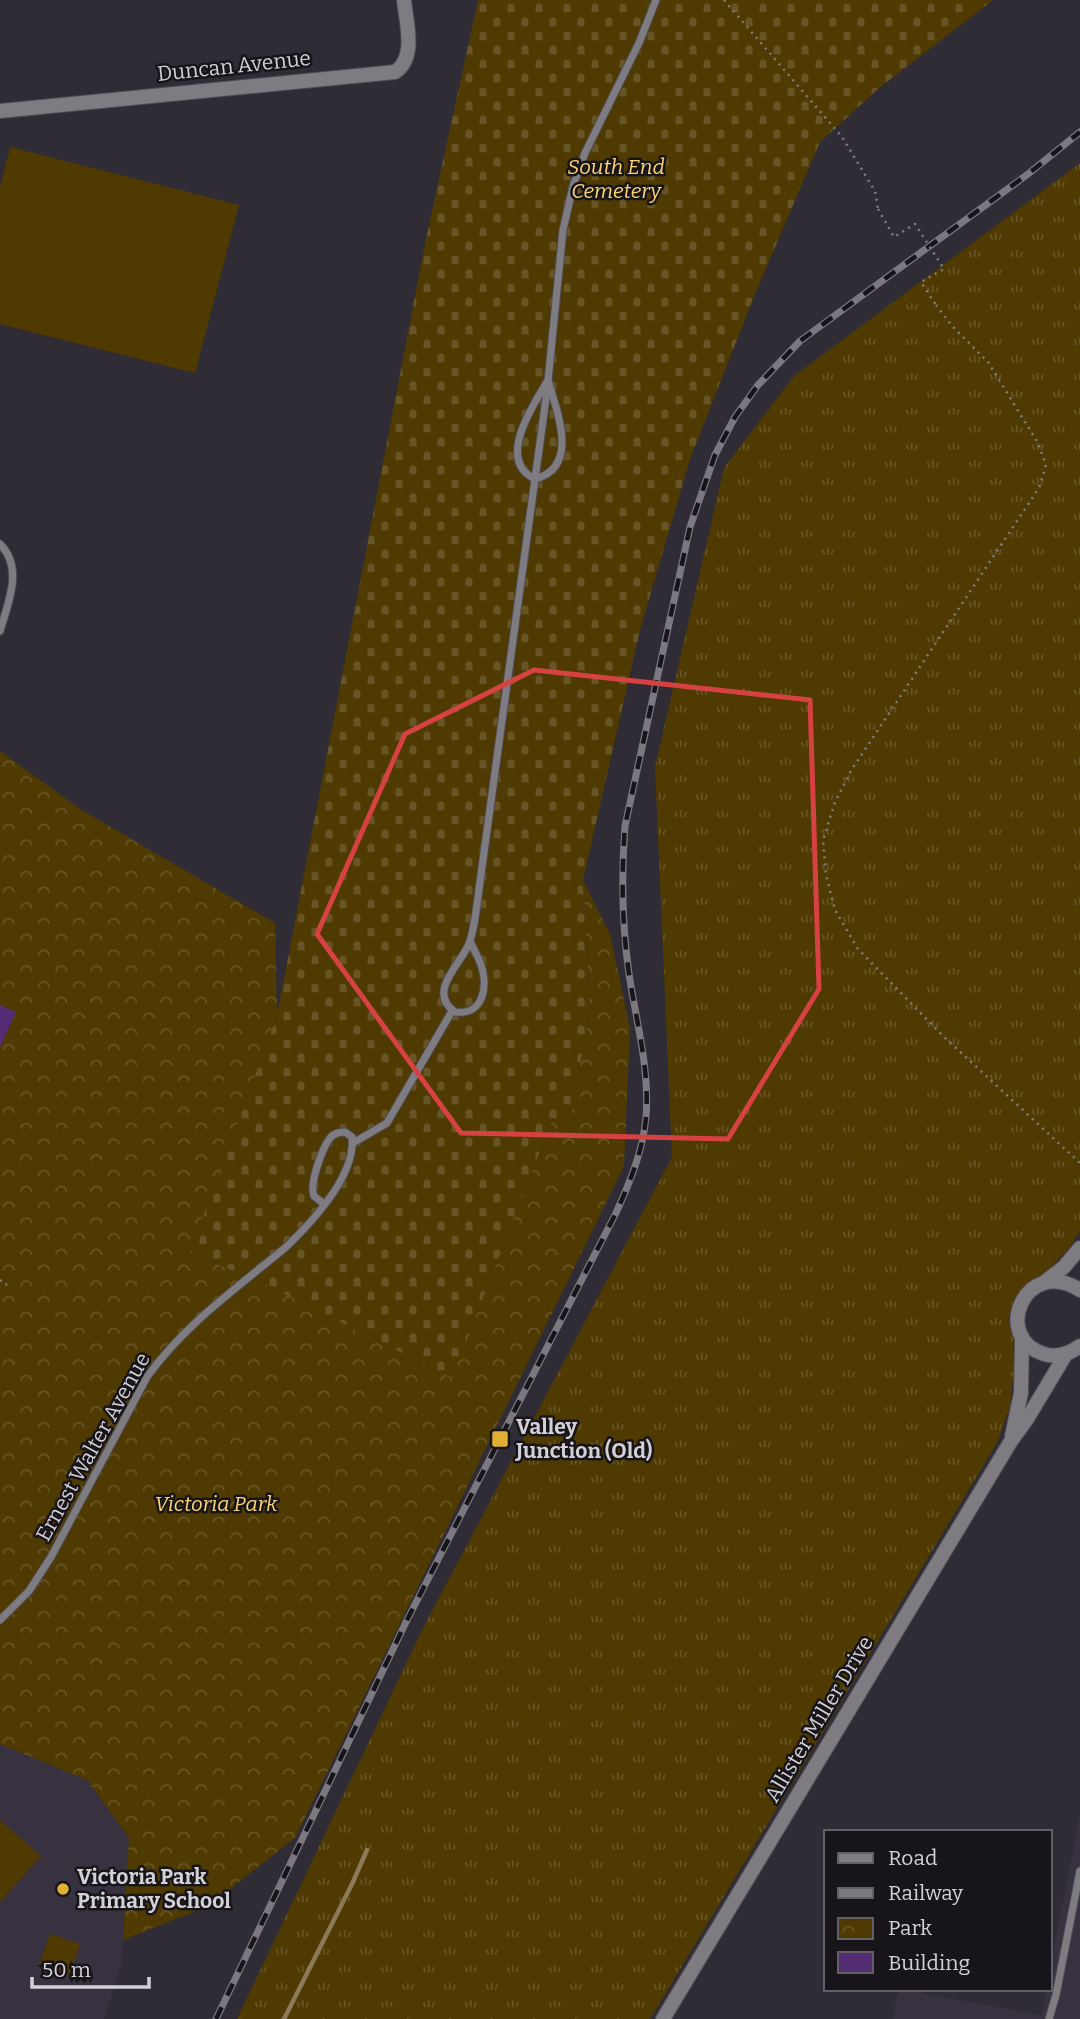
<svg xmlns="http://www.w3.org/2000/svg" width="1080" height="2019" font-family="Bitter,serif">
	<defs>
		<pattern id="grass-tufts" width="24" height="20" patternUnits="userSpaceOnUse" patternTransform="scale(1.75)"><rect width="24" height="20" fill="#4f3a01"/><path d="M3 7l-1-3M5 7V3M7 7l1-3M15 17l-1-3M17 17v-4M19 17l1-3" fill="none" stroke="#675525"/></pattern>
		<pattern id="cemetery-stones" width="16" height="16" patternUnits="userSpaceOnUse" patternTransform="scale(1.75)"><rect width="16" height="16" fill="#4f3a01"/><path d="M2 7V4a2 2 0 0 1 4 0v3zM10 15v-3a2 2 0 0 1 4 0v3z" fill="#675525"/></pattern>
		<pattern id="park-crowns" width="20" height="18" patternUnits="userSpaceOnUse" patternTransform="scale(1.75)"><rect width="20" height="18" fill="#4f3a01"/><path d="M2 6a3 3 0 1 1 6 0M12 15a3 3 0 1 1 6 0" fill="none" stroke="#675525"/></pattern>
	</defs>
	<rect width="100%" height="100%" fill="#302c35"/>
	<g fill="#383140">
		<path d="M 0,1744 L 87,1780 L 129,1838 L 121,1966 L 104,2019 L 0,2019 Z"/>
		<path d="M 1080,1815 L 1080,2019 L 893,2019 L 898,1989 L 1041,2015 L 1046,1989 L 1050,1989 L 1050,1967 Z"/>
	</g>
	<path fill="url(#grass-tufts)" d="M 1080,163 L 1080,1231 L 1069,1248 L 1047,1271 L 1025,1285 L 1013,1301 L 1008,1319 L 1013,1335 L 1014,1367 L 1010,1407 L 997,1443 L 650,2019 L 237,2019 L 422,1630 L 672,1157 L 655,767 L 724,468 L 794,376 Z"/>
	<path fill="url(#cemetery-stones)" d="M 478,0 L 993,0 L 879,88 L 820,142 L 755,294 L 690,459 L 640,630 L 583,880 L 590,1008 L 570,1125 L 553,1118 L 452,1380 L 262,1283 L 189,1252 L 277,1015 L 425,244 Z"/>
	<path fill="url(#park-crowns)" d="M 0,751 L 80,809 L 275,923 L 277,1015 L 190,1253 L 262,1283 L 452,1378 L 553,1118 L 570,1124 L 590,1008 L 583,880 L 610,934 L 630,1028 L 624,1166 L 295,1838 L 208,1906 L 123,1940 L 129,1838 L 87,1780 L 0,1744 Z"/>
	<g fill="#4f3a01">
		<path d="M 10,147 L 239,205 L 195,373 L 0,324 L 0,187 Z"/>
		<path d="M 0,1820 L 41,1856 L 0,1902 Z"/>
		<path d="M 50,1934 L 80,1944 L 70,1974 L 39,1964 Z"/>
	</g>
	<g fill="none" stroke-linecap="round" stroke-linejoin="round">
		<path stroke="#8a7a59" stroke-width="4.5" d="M 284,2019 L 352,1884 L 367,1850"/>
	</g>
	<path fill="#542d76" d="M 0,1005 L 16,1012 L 0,1047 Z"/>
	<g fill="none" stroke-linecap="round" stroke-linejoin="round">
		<g stroke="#4d4a52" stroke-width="9">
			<g id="service">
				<path d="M 548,380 C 556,410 581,467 535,479 C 495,460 534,404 548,380 Z"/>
				<path d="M 0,544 C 24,568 8,603 0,631"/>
				<path d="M 470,941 C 473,948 477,955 480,962 C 489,985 484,1016 455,1012 C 425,991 464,962 470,941 C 476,922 477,901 480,882 L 547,391 L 563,230 L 573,186 L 585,153 L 639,43 L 656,0"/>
				<path d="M 353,1143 L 387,1123 L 452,1011"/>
				<path d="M 0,1620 L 29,1591 L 51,1557 L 147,1377 C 185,1324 237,1288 286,1247 C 312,1222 356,1175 352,1137 L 345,1132 C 339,1132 334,1133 330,1138 C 322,1149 309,1184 314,1196 L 324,1204"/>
				<path d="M 1049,2019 L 1056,1995 L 1080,1871"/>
			</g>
		</g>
		<g stroke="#4d4a52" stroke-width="16">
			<path id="minor" d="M 0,111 L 395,72 C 417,58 406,22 404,0"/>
		</g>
		<g stroke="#4d4a52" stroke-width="16">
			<g id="tertiary">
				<path d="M 1046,1281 L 1064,1267 L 1080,1248"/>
				<path d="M 1080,1290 C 1025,1255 991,1338 1044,1354 C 1057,1358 1069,1354 1080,1346"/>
				<path d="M 1012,1436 L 1021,1393 L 1022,1337"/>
				<path d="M 663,2019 L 1011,1441 L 1027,1419 L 1066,1354"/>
			</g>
		</g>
		<g stroke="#807d84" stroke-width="2.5" stroke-dasharray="2 5" stroke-linecap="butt">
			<path d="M 724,0 L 842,137 L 875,191 L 878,209"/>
			<path d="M 936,305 L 952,326 L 988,362 L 1038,443 L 1046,465 L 1039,488 L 852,769 L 835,802 L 823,840 L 826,875 L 835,910 L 858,949 L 943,1036 L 1080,1163"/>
			<path d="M 0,1280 L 7,1285"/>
		</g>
		<use href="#service" stroke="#7e7c81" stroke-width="7"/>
		<use href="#minor" stroke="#7e7c81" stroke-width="14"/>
		<use href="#tertiary" stroke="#7e7c81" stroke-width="14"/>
		<g stroke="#7c7880" stroke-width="7">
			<path id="rail" d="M 216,2019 L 407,1620 L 616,1213 C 630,1182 643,1151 646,1117 C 650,1069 636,1021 629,974 C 622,924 621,877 625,826 L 690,527 L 715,455 L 735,417 L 758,385 L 800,341 L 1028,174 L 1080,132"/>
		</g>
		<use href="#rail" stroke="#171519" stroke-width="4.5" stroke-dasharray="13" stroke-linecap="butt"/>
		<path stroke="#807d84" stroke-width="2.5" stroke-dasharray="2 5" stroke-linecap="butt" d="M 878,209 L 894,237 L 915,224 L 944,269 L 921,282 L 936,305"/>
	</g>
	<path fill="none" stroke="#d64142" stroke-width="5" stroke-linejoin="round" d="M 534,670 L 810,700 L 819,989 L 728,1139 L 461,1133 L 317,934 L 405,734 Z"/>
	<g fill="#e0af34" stroke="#171519" stroke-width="2.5">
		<rect x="491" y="1430" width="18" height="18" rx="3.5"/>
		<circle cx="63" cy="1889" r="7"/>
	</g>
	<g text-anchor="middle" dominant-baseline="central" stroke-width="5" stroke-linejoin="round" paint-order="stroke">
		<g font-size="21" fill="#d3d0d6" stroke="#171519">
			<text transform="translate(234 66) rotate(-6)">Duncan Avenue</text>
			<text transform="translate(93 1447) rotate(-61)">Ernest Walter Avenue</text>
			<text transform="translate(819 1719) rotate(-59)">Allister Miller Drive</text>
		</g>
		<g font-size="21" font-style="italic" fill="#fbd275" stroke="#171519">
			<text x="616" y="167">South End<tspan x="616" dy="24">Cemetery</tspan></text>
			<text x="216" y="1504">Victoria Park</text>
		</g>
		<g font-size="21" font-weight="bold" fill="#d3d0d6" stroke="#171519" text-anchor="start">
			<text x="516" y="1427">Valley<tspan x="516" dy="24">Junction (Old)</tspan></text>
			<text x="77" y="1877">Victoria Park<tspan x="77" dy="24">Primary School</tspan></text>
		</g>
	</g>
	<rect x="824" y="1830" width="228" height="161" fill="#171519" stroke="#626065" stroke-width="2"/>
	<rect x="838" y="1853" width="35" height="10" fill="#7e7c81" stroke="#626065" stroke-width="2"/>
	<text x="888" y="1865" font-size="21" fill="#d3d0d6">Road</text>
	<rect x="838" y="1888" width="35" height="10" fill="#7c7880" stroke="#626065" stroke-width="2"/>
	<text x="888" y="1900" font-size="21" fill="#d3d0d6">Railway</text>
	<rect x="838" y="1918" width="35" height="21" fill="url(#park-crowns)" stroke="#626065" stroke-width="2"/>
	<text x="888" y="1935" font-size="21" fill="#d3d0d6">Park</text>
	<rect x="838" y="1952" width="35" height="21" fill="#542d76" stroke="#626065" stroke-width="2"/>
	<text x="888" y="1970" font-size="21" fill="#d3d0d6">Building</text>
	<path d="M32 1977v10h117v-10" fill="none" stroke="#d3d0d6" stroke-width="3.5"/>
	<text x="42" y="1977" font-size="21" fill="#d3d0d6" stroke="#171519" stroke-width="5" paint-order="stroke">50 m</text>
</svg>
